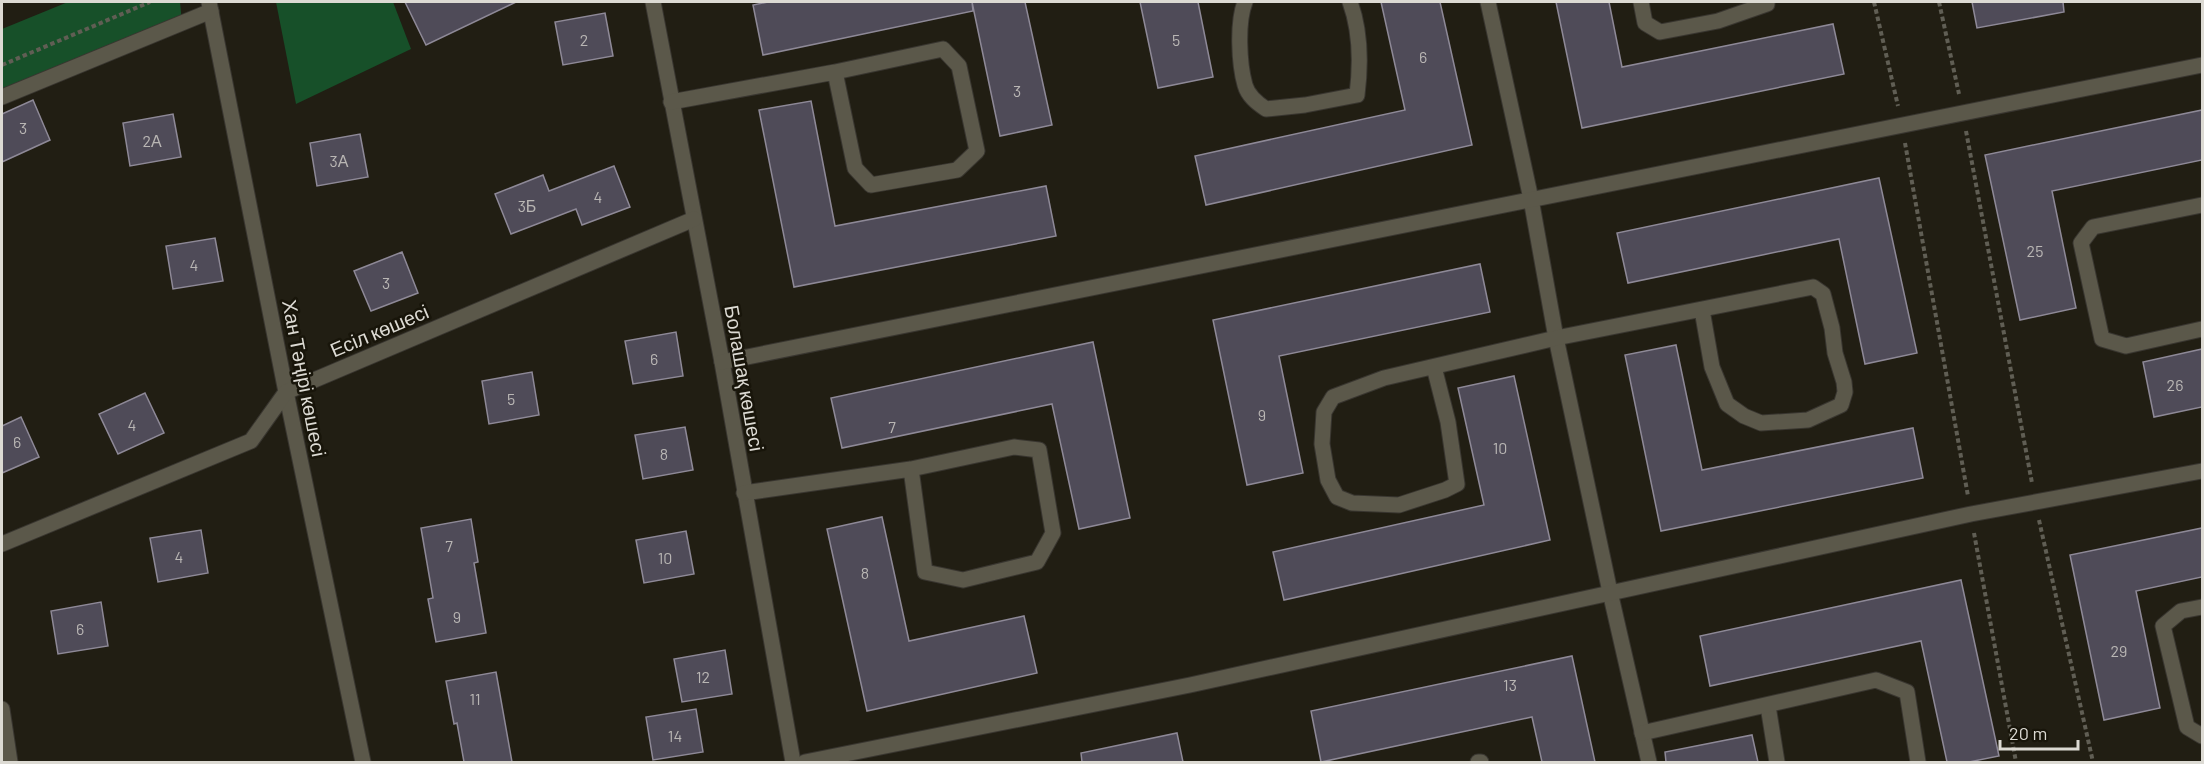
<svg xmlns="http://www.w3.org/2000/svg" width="2204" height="764" font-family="Barlow,sans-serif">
	<rect width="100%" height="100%" fill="#211e13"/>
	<g fill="#175029">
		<path d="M 68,2 L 180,2 L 182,23 L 2,97 L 2,29 Z"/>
		<path d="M 276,2 L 393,2 L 411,49 L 296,104 Z"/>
	</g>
	<g fill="#4f4b58" stroke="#8e8997" stroke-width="1.5">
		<path d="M 405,2 L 516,2 L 426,45 Z"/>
		<path d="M 768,2 L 1025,2 L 1052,125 L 1000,136 L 972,2 L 973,11 L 763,55 L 753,5 Z"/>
		<path d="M 1140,2 L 1198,2 L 1213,77 L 1158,88 Z"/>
		<path d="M 1381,2 L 1440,2 L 1472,145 L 1206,205 L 1195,156 L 1405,110 Z"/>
		<path d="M 1556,2 L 1609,2 L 1622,67 L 1833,24 L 1844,74 L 1582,128 Z"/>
		<path d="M 1972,2 L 2063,2 L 2064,12 L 1977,28 Z"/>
		<path d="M 605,13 L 613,56 L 563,65 L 555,22 Z"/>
		<path d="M 33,100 L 50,140 L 2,162 L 2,114 Z"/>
		<path d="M 811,101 L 835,226 L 1046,186 L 1056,236 L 794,287 L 759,110 Z"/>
		<path d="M 2202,110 L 2202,160 L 2052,191 L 2076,308 L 2020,320 L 1985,155 Z"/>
		<path d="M 173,114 L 181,157 L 130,166 L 123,123 Z"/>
		<path d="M 360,134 L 368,177 L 317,186 L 310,143 Z"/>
		<path d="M 614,166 L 630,207 L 582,225 L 576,209 L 511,234 L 495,194 L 543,175 L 549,191 Z"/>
		<path d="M 1879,178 L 1917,353 L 1865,364 L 1839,239 L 1628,283 L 1617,233 Z"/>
		<path d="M 215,238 L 223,281 L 173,289 L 166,246 Z"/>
		<path d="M 402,252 L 418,293 L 371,311 L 354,271 Z"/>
		<path d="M 1480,264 L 1490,312 L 1279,356 L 1303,473 L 1247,485 L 1213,320 Z"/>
		<path d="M 676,332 L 683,376 L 633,384 L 625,341 Z"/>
		<path d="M 1093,342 L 1130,518 L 1079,529 L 1052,404 L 842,448 L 831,398 Z"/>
		<path d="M 1676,345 L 1702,470 L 1913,428 L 1923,478 L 1661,531 L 1625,355 Z"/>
		<path d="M 2202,349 L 2202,407 L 2154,417 L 2143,362 Z"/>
		<path d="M 532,372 L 539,415 L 489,424 L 482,381 Z"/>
		<path d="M 1514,376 L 1550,540 L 1284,600 L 1273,552 L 1484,505 L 1458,388 Z"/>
		<path d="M 145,393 L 164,433 L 118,454 L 99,414 Z"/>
		<path d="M 21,417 L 39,457 L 2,473 L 2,426 Z"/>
		<path d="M 685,427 L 693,470 L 643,479 L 635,435 Z"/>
		<path d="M 882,517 L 909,641 L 1024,616 L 1037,673 L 867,711 L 827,529 Z"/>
		<path d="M 471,519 L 478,562 L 474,563 L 486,633 L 436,642 L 428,599 L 433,598 L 421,528 Z"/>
		<path d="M 2202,528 L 2202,577 L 2136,591 L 2160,708 L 2104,720 L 2070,555 Z"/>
		<path d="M 201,530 L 208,573 L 158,582 L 150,538 Z"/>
		<path d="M 686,531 L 694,574 L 644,583 L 636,540 Z"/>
		<path d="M 1961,580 L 1999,756 L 1969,762 L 1947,762 L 1921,641 L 1710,686 L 1700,636 Z"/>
		<path d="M 101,602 L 108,646 L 58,654 L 51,611 Z"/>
		<path d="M 725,650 L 732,694 L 682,702 L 674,659 Z"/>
		<path d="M 1572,656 L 1595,762 L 1542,762 L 1532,717 L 1321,762 L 1311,711 Z"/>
		<path d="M 496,672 L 512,762 L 464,762 L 457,723 L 454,724 L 446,681 Z"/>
		<path d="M 696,709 L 703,752 L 653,760 L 646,717 Z"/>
		<path d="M 1177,733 L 1183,762 L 1082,762 L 1081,753 Z"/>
		<path d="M 1752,735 L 1758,762 L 1666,762 L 1665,752 Z"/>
	</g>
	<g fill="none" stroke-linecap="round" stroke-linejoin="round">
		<g stroke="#393630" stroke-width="17">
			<g id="minor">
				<path d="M 209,2 L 286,392 L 363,762"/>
				<path d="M 653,2 L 722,362 L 793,762"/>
				<path d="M 1245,2 C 1237,22 1239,64 1245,85 C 1248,96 1257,103 1266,109 L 1305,105 L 1357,95 C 1361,63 1361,32 1350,2"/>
				<path d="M 1488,2 L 1531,199 L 1556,338 L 1610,592 L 1649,762"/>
				<path d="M 1641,2 L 1645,23 L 1660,32 L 1718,21 L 1767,4 L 1767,2"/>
				<path d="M 2,97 L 211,11"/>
				<path d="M 671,102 L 835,72 L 943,49 L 959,66 L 977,151 L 957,170 L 871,185 L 855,168 L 835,72"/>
				<path d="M 2202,205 L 2093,227 L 2081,243 L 2102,339 L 2126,346 L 2202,329"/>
				<path d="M 722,362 L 2202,65"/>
				<path d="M 1434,367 L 1448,422 L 1457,484 L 1445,490 L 1399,505 L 1352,503 L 1337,497 L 1328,480 L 1322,444 L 1324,412 L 1333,397 L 1384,378 L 1556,338 L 1813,287 L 1823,294 L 1832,328 L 1835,353 L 1844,382 L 1845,392 L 1841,405 L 1808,420 L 1761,423 L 1744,416 L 1727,404 L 1712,367 L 1702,310"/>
				<path d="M 744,493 L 911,469 L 1014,447 L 1039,450 L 1053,533 L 1037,562 L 963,580 L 925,572 L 911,469"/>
				<path d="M 2,544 L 251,441 L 286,392 L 694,219"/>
				<path d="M 2202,607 L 2181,611 L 2163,626 L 2187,727 L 2202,736"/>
				<path d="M 1768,706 L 1777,762"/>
				<path d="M 2,709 L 10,762"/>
				<path d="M 1642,733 L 1876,680 L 1907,692 L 1918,762"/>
				<path d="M 805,762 L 1190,685 L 1971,514 L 2202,471"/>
				<path d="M 1478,762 L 1481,762"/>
			</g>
		</g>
		<g stroke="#605e54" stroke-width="4" stroke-dasharray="4.5 3" stroke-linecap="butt">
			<path d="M 1874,2 L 1898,106"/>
			<path d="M 1939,2 L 1959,94"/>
			<path d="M 2,65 L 150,2"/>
			<path d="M 1966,131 L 2032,483"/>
			<path d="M 1905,143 L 1968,496"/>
			<path d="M 2039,520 L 2093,762"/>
			<path d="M 1974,533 L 2016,762"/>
		</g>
		<use href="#minor" stroke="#5b584a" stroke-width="15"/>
	</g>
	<g text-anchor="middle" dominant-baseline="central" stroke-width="5" stroke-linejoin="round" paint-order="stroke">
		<g font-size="16" fill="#b9b6b4">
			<text x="584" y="39">2</text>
			<text x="1176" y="39">5</text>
			<text x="1423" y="56">6</text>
			<text x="1017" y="90">3</text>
			<text x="23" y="127">3</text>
			<text x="152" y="140">2А</text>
			<text x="339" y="160">3А</text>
			<text x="598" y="196">4</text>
			<text x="527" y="205">3Б</text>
			<text x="2035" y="250">25</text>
			<text x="194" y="264">4</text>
			<text x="386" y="282">3</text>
			<text x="654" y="358">6</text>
			<text x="2175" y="384">26</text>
			<text x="511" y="398">5</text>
			<text x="1262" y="414">9</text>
			<text x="132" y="424">4</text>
			<text x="892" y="426">7</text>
			<text x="17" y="441">6</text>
			<text x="1500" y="447">10</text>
			<text x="664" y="453">8</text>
			<text x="449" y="545">7</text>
			<text x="179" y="556">4</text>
			<text x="665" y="557">10</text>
			<text x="865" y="572">8</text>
			<text x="457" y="616">9</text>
			<text x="80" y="628">6</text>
			<text x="2119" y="650">29</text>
			<text x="703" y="676">12</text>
			<text x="1510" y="684">13</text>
			<text x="475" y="698">11</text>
			<text x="675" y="735">14</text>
		</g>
		<g font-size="20" fill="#dcdad3" stroke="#18150a">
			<text transform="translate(379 330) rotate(-23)">Есіл көшесі</text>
			<text transform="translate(305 378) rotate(79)">Хан Тәңірі көшесі</text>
			<text transform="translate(745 378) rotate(80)">Болашақ көшесі</text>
		</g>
	</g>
	<rect width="2204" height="764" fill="none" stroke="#dcdad3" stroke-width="6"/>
	<path d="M2000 740v9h78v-9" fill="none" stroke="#dcdad3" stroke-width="3"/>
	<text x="2009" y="740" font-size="18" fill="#dcdad3" stroke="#18150a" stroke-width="4.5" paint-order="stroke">20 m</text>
</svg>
